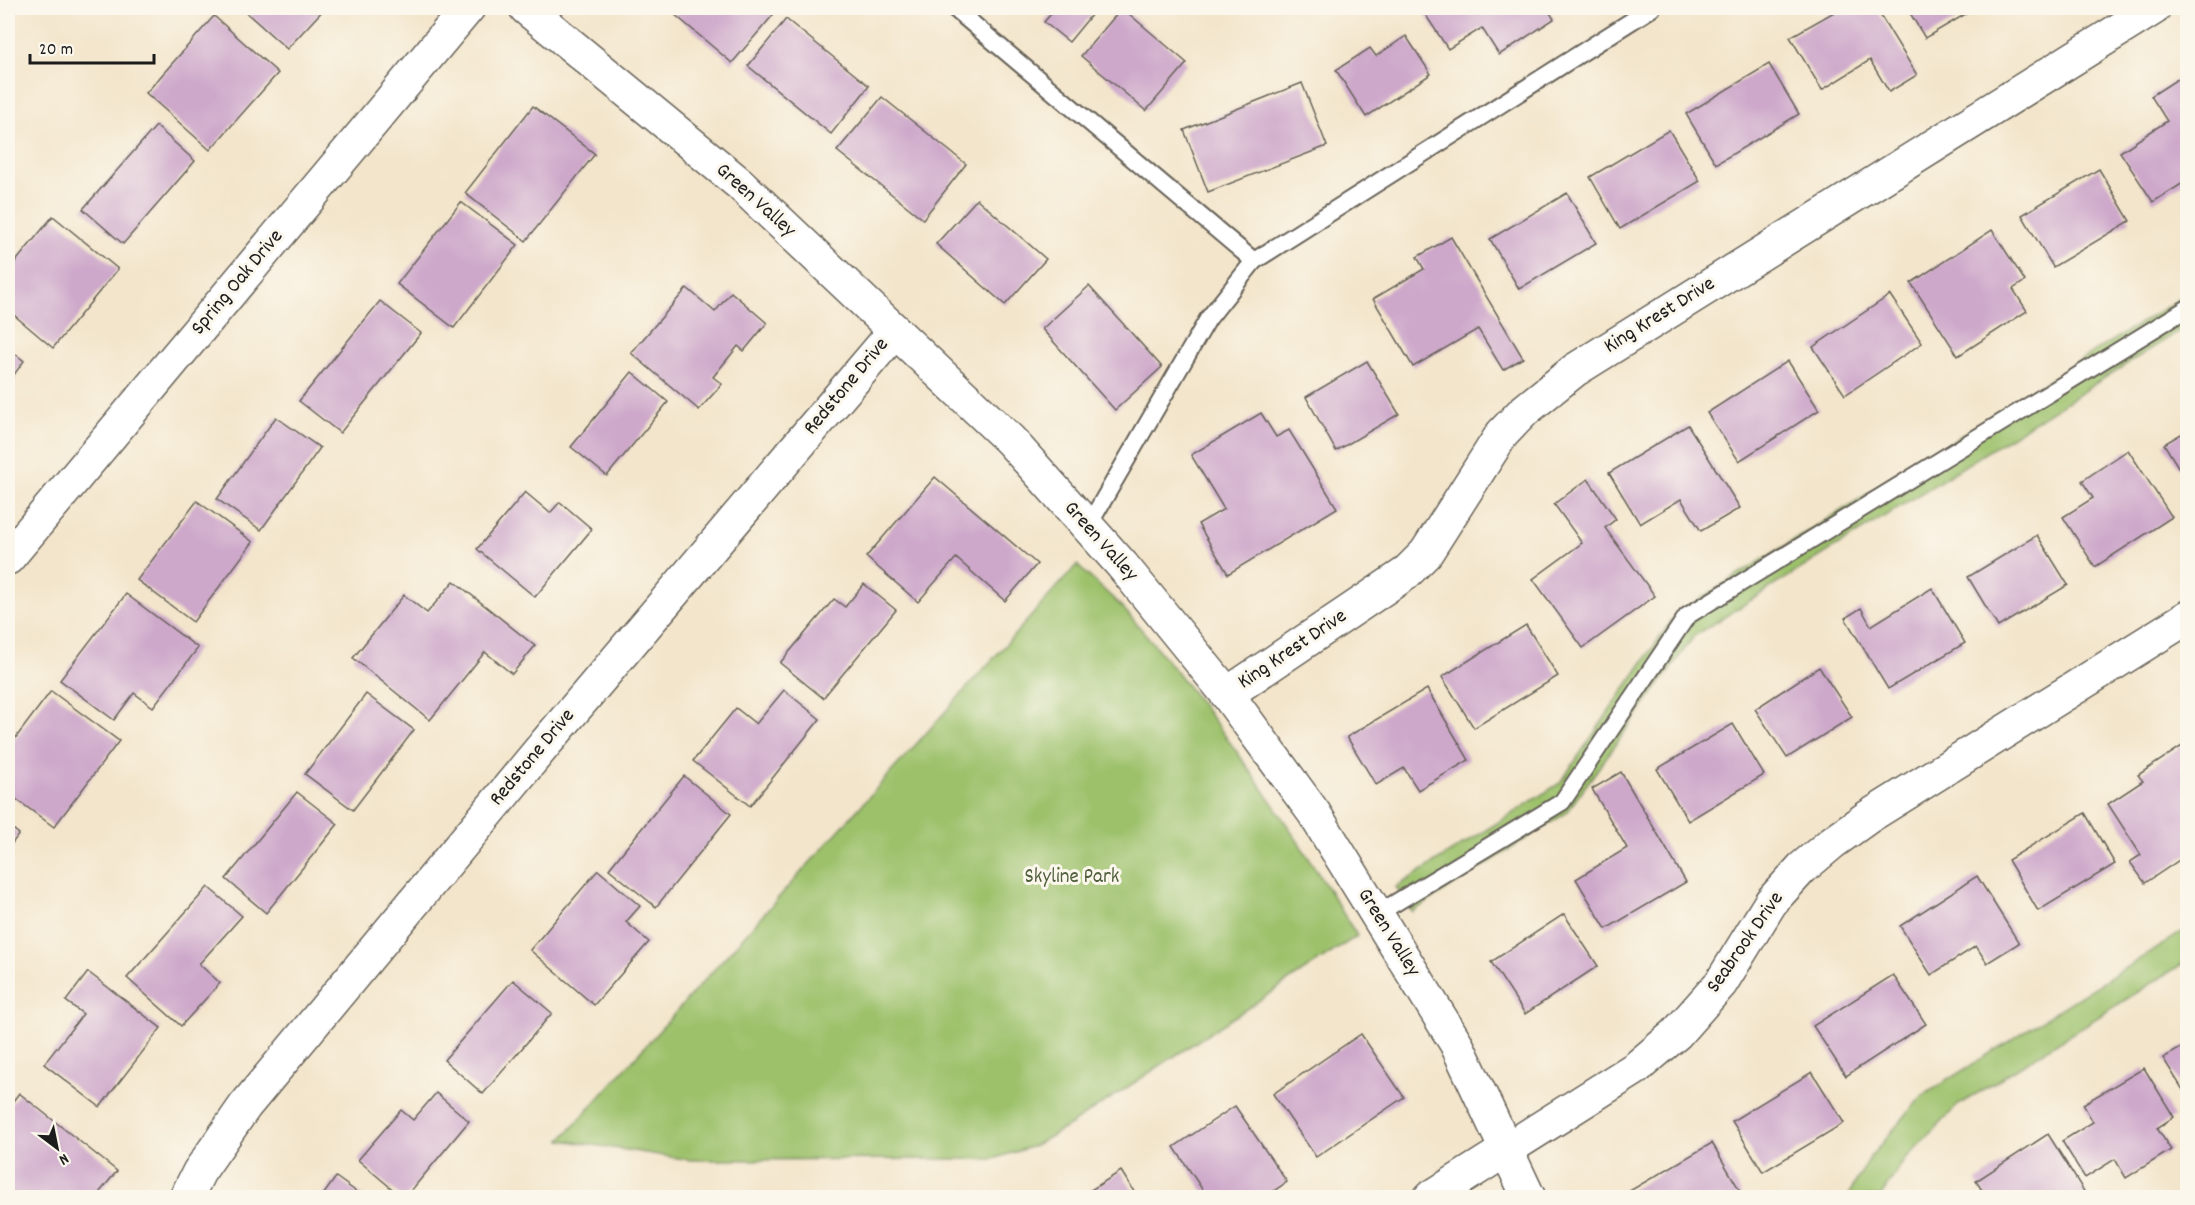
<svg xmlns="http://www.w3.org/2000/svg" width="2195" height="1205" font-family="Dekko,sans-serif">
	<rect width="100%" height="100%" fill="#fbf7ec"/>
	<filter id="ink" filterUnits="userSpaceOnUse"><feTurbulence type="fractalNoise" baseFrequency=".0167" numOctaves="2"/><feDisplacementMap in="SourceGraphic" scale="12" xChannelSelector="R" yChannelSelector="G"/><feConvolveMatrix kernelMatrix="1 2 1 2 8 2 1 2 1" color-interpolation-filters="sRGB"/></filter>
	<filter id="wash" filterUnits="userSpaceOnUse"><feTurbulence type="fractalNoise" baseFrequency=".008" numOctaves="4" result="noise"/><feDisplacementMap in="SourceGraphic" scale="24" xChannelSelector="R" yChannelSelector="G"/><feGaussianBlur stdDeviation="1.35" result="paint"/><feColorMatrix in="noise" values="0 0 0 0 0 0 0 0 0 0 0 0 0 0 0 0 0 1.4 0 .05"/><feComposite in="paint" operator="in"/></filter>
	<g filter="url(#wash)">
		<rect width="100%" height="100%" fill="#f3e5cb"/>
		<g fill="#9cc16b" stroke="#5c6e44" stroke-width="1.5">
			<path d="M 2187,294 L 2187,326 L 1694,636 L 1566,813 L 1412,912 L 1396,887 L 1560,783 L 1676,614 Z"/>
			<path d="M 1077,565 C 1094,582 1114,597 1130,616 C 1215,714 1290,824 1357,936 L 1070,1125 L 1034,1146 L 993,1159 L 691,1160 L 561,1140 Z"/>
			<path d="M 2187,929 L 2187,961 L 1957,1106 L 1905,1159 L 1880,1197 L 1847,1197 L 1871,1156 L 1922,1096 Z"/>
		</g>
		<g id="blocks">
			<g fill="#cda8ca">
				<path d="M 241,8 L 325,8 L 287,49 Z"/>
				<path d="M 667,8 L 764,8 L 773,15 L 732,63 Z"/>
				<path d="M 1056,8 L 1097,8 L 1069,42 L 1044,22 Z"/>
				<path d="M 1122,8 L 1187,63 L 1146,111 L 1081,56 Z"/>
				<path d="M 1421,8 L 1547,8 L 1554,19 L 1499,55 L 1482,28 L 1448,49 Z"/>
				<path d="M 1841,8 L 1876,8 L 1917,75 L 1889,92 L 1870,60 L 1822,90 L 1790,37 Z"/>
				<path d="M 1907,8 L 1976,8 L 1925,38 Z"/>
				<path d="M 214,16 L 278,73 L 210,150 L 146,93 Z"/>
				<path d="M 786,19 L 869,86 L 831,134 L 748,66 Z"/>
				<path d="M 1406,36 L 1431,74 L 1366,117 L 1336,70 L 1370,48 L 1376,56 Z"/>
				<path d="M 1769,64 L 1799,114 L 1716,164 L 1686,114 Z"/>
				<path d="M 2182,76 L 2188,84 L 2188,180 L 2153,202 L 2120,152 L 2167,121 L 2151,96 Z"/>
				<path d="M 1302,83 L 1327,146 L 1208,192 L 1184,130 Z"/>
				<path d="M 882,97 L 966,164 L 923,219 L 837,151 Z"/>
				<path d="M 533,106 L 595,154 L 526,241 L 465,193 Z"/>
				<path d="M 156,126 L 195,161 L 123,244 L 83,209 Z"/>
				<path d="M 1669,130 L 1700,181 L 1620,229 L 1590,177 Z"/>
				<path d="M 2099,169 L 2130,221 L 2053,267 L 2022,215 Z"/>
				<path d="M 1567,193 L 1596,243 L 1519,289 L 1490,239 Z"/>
				<path d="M 977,199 L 1046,259 L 1005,305 L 936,244 Z"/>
				<path d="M 461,202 L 518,245 L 454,328 L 397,284 Z"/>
				<path d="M 53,216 L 118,269 L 53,348 L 8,310 L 8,271 Z"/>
				<path d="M 1992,230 L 2025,281 L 2013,289 L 2027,311 L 1958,356 L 1911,283 Z"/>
				<path d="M 1451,237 L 1523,358 L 1503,370 L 1478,329 L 1413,367 L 1373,299 L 1424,269 L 1417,257 Z"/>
				<path d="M 1089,286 L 1162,367 L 1115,410 L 1042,329 Z"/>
				<path d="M 687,288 L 715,312 L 731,292 L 767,323 L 744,351 L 738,346 L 713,377 L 722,384 L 699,410 L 631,353 Z"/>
				<path d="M 1890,295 L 1922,343 L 1845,395 L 1813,347 Z"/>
				<path d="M 380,301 L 421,333 L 340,433 L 299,401 Z"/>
				<path d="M 8,348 L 24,361 L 8,383 Z"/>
				<path d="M 1367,361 L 1399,414 L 1336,451 L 1306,397 Z"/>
				<path d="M 1788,361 L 1819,410 L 1739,461 L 1707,413 Z"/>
				<path d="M 632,372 L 668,402 L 607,476 L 571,447 Z"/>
				<path d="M 1261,413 L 1276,437 L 1289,430 L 1337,508 L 1228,574 L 1198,524 L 1224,509 L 1191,455 Z"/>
				<path d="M 276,417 L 320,448 L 261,530 L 217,499 Z"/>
				<path d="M 1688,425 L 1740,508 L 1701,531 L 1681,499 L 1640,524 L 1609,473 Z"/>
				<path d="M 2188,430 L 2188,483 L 2164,444 Z"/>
				<path d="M 2128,450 L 2172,517 L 2095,567 L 2063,517 L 2093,498 L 2082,481 Z"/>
				<path d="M 935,477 L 1037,564 L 1005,601 L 956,558 L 918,602 L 866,557 Z"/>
				<path d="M 1588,479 L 1616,519 L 1605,528 L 1655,596 L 1583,648 L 1533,579 L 1582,543 L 1554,504 Z"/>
				<path d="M 525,492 L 550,513 L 560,502 L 592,529 L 535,597 L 477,549 Z"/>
				<path d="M 197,501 L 253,542 L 193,622 L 137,580 Z"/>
				<path d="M 2037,535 L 2068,585 L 1998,627 L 1968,577 Z"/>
				<path d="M 454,581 L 535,646 L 512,674 L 485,652 L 430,720 L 353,658 L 404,595 L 427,613 Z"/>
				<path d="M 864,584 L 896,610 L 823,698 L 780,663 L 834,599 L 845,607 Z"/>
				<path d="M 1932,588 L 1965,643 L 1888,689 L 1845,618 L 1861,608 L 1871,626 Z"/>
				<path d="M 126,594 L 198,648 L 153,707 L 134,693 L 114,720 L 60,680 Z"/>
				<path d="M 1526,625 L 1558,676 L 1474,728 L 1442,677 Z"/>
				<path d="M 1819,667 L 1852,717 L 1787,758 L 1755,709 Z"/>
				<path d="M 1427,689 L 1469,760 L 1418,790 L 1404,768 L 1376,785 L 1347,737 Z"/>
				<path d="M 784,690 L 820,719 L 750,806 L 693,761 L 736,708 L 756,724 Z"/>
				<path d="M 51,691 L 119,741 L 54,827 L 8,793 L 8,748 Z"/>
				<path d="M 366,694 L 414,730 L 353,810 L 305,774 Z"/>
				<path d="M 1733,724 L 1764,775 L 1688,821 L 1657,769 Z"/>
				<path d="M 2182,746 L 2188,754 L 2188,854 L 2145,883 L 2130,862 L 2141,855 L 2108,804 L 2143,781 L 2138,775 Z"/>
				<path d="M 1621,772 L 1686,882 L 1606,929 L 1576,879 L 1627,848 L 1592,789 Z"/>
				<path d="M 684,776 L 731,814 L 656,907 L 609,869 Z"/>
				<path d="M 297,792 L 338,824 L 266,913 L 226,879 Z"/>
				<path d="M 2085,813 L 2115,864 L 2038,911 L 2008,860 Z"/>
				<path d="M 8,825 L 19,834 L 8,849 Z"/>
				<path d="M 598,870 L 640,906 L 626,922 L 649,942 L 594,1005 L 530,950 Z"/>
				<path d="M 1977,876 L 2019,943 L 1987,963 L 1976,946 L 1931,975 L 1900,926 Z"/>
				<path d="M 208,887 L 242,916 L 199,964 L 220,983 L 181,1026 L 127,978 Z"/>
				<path d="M 1564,914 L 1598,966 L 1525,1014 L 1491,962 Z"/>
				<path d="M 88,972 L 161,1028 L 100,1107 L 44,1064 L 83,1014 L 66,1001 Z"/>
				<path d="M 1893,975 L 1926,1024 L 1846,1076 L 1813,1026 Z"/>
				<path d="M 513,980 L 552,1013 L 483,1094 L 444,1060 Z"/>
				<path d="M 1361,1034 L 1404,1097 L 1316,1157 L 1273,1094 Z"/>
				<path d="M 2188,1044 L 2188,1098 L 2163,1058 Z"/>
				<path d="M 2144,1068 L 2174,1117 L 2157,1128 L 2171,1150 L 2126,1178 L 2115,1159 L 2085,1178 L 2062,1141 L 2093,1122 L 2083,1104 Z"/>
				<path d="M 1812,1072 L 1844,1123 L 1763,1172 L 1732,1121 Z"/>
				<path d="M 19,1093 L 117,1171 L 95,1198 L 53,1198 L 50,1195 L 47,1198 L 8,1198 L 8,1108 Z"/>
				<path d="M 436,1093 L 469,1121 L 405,1198 L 403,1198 L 358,1160 L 401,1110 L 413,1120 Z"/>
				<path d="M 1235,1106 L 1287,1182 L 1263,1198 L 1208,1198 L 1174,1147 Z"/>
				<path d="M 2048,1134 L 2087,1196 L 1987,1198 L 1976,1181 Z"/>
				<path d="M 1712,1143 L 1742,1194 L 1737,1198 L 1629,1198 L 1626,1193 Z"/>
				<path d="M 1121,1171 L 1138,1198 L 1078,1198 Z"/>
				<path d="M 336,1177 L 365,1198 L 321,1198 Z"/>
			</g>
		</g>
	</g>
	<g filter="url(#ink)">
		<use href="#blocks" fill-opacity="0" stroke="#676259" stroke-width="1.5"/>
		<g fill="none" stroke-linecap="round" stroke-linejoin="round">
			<g stroke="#676259" stroke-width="20">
				<g id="service">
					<path d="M 954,8 L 1254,261"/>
					<path d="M 1087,528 L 1208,319 L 1254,261 L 1652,8"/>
					<path d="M 1377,914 L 1562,802 L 1687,616 L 2188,308"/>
				</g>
			</g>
			<g stroke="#676259" stroke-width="36">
				<g id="minor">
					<path d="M 526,8 L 740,184 L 1010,440 L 1122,565 L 1227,694 L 1314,813 L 1456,1043 L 1529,1198"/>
					<path d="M 8,558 L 468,8"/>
					<path d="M 1227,694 L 1405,574 L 1426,553 L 1502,434 L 1524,411 L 1575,370 L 2154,8"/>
					<path d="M 186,1198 L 199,1172 L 245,1106 L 545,744 L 895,331"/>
					<path d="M 1430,1198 L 1636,1068 L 1676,1034 L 1721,983 L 1771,902 L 1802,868 L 1833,842 L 1868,817 L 2188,617"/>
				</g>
			</g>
			<use href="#service" stroke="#fff" stroke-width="16"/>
			<use href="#minor" stroke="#fff" stroke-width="33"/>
		</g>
	</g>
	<g text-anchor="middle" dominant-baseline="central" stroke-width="6" stroke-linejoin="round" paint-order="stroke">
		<g font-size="21" fill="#1c1c1c" stroke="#fbf7ec">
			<text transform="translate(755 201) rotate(42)">Green Valley</text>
			<text transform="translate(238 283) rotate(-50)">Spring Oak Drive</text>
			<text transform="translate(1660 316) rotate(-32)">King Krest Drive</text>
			<text transform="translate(847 387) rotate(-50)">Redstone Drive</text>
			<text transform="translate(1100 542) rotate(48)">Green Valley</text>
			<text transform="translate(1293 650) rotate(-34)">King Krest Drive</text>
			<text transform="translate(533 758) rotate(-50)">Redstone Drive</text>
			<text transform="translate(1388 933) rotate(58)">Green Valley</text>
			<text transform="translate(1746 943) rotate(-55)">Seabrook Drive</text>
		</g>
		<g font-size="21" fill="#4f5e3c" stroke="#fbf7ec">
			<text x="1072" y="878">Skyline Park</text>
		</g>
	</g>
	<rect width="2195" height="1205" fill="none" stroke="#fbf7ec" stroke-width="30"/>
	<g transform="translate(57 1148) rotate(148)" stroke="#fbf7ec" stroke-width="4.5" paint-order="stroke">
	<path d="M0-4.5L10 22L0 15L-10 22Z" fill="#1c1c1c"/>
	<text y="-9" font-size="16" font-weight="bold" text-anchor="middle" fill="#1c1c1c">N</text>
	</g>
	<path d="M30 54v9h124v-9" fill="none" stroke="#1c1c1c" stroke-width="3"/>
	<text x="39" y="54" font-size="18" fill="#1c1c1c" stroke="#fbf7ec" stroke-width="4.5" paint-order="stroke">20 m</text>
</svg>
